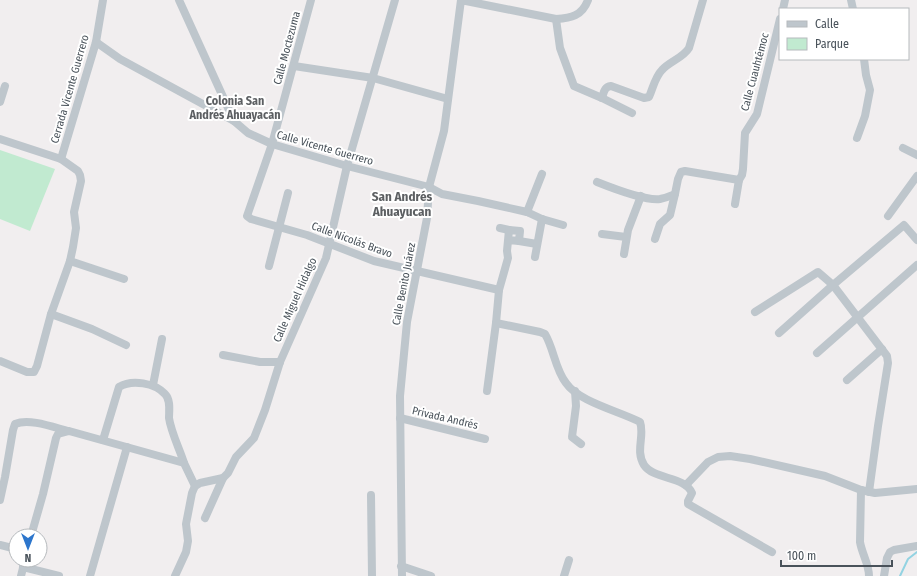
<svg xmlns="http://www.w3.org/2000/svg" width="917" height="576" font-family="'Fira Sans Condensed',sans-serif">
	<rect width="100%" height="100%" fill="#f1eeef"/>
	<path fill="#c1ead0" d="M 0,150 L 55,169 L 30,231 L 0,219 Z"/>
	<g fill="none" stroke-linecap="round" stroke-linejoin="round">
		<path stroke="#93d3e2" stroke-width="2" d="M 900,576 L 908,559 L 917,552"/>
		<g stroke="#bec6cc" stroke-width="8">
			<path d="M 179,0 L 234,121 L 248,133 L 272,144 L 347,166 L 429,187 L 442,194 L 478,201 L 527,212 L 542,219 L 563,225"/>
			<path d="M 311,0 L 272,144 L 247,216 L 251,219 L 307,235 L 374,261 L 499,290 L 496,323 L 540,332 L 545,334 C 554,349 555,369 566,383 C 579,402 619,411 640,422 C 645,435 635,451 644,465 C 654,480 685,476 692,493 L 688,501 L 688,504 L 772,552"/>
			<path d="M 851,0 L 853,9"/>
			<path d="M 783,9 L 785,0"/>
			<path d="M 556,19 L 560,48 L 574,86 L 602,98 L 632,113"/>
			<path d="M 96,42 L 120,59 L 234,121"/>
			<path d="M 294,66 L 373,78 L 448,99"/>
			<path d="M 602,98 C 604,92 604,87 611,86 L 644,98 L 649,97 C 653,88 655,77 662,70 C 670,61 683,58 689,48 L 703,0"/>
			<path d="M 0,102 L 5,86"/>
			<path d="M 857,138 L 865,116 L 870,90 L 866,75 L 864,59"/>
			<path d="M 0,139 L 61,159 L 78,171 L 80,175 L 81,181 L 74,212 L 76,228 L 73,247 L 70,261 L 51,314 L 37,366 L 34,372 L 27,372 L 0,361"/>
			<path d="M 903,148 L 917,155"/>
			<path d="M 61,159 L 96,42 L 103,0"/>
			<path d="M 597,182 C 612,188 645,201 660,199 C 666,198 670,196 675,194 L 678,179 L 681,172 L 685,171 L 739,180"/>
			<path d="M 735,204 L 739,180 L 742,175 L 743,169 L 745,133 L 757,114 L 780,19"/>
			<path d="M 527,212 L 542,174"/>
			<path d="M 888,216 L 917,176"/>
			<path d="M 500,228 L 509,230"/>
			<path d="M 602,234 L 626,237"/>
			<path d="M 655,239 L 660,224 L 670,215 L 675,194"/>
			<path d="M 519,241 L 537,244"/>
			<path d="M 624,254 L 628,230 L 641,196"/>
			<path d="M 535,257 L 542,219"/>
			<path d="M 70,261 L 124,279"/>
			<path d="M 269,266 L 288,193"/>
			<path d="M 499,290 L 508,258 L 507,251 L 509,230 L 520,231 L 519,241 L 508,240"/>
			<path d="M 755,312 L 818,272 L 833,285 L 887,356 L 888,363 L 878,426 L 869,492"/>
			<path d="M 51,314 L 92,329 L 126,345"/>
			<path d="M 779,333 L 833,285 L 904,225 L 917,240"/>
			<path d="M 817,353 L 917,265"/>
			<path d="M 223,355 L 260,362 L 280,362"/>
			<path d="M 847,380 L 882,349"/>
			<path d="M 153,385 L 162,339"/>
			<path d="M 487,391 L 496,323"/>
			<path d="M 575,391 L 576,406 L 572,437 L 581,444"/>
			<path d="M 400,418 L 485,439"/>
			<path d="M 103,440 L 119,387 C 132,379 155,383 165,394 C 171,400 169,411 169,418 C 171,432 180,450 184,463"/>
			<path d="M 686,485 L 708,462 L 718,457 L 730,456 L 750,459 L 825,476 L 861,490 L 875,493 L 917,489"/>
			<path d="M 861,490 L 860,542 C 862,554 869,564 869,576"/>
			<path d="M 371,495 L 372,576"/>
			<path d="M 0,500 L 5,477 L 13,430 L 15,424 C 29,418 53,427 68,431"/>
			<path d="M 205,518 L 223,478"/>
			<path d="M 31,536 L 43,494 L 56,438 L 58,434 L 69,431 L 184,463 L 195,486"/>
			<path d="M 0,545 L 16,549"/>
			<path d="M 401,566 L 431,576"/>
			<path d="M 23,567 L 59,576"/>
			<path d="M 21,576 L 25,560"/>
			<path d="M 90,576 L 127,447"/>
			<path d="M 175,576 L 186,552 L 188,541 L 186,524 L 192,493 L 195,486 L 200,483 L 223,478 L 228,473 L 236,457 L 254,438 L 265,410 L 280,362 L 326,258 L 347,166 L 395,0"/>
			<path d="M 402,576 L 400,396 L 407,322 L 427,218 L 429,187 L 444,131 L 461,0 L 556,19 C 571,18 582,16 588,0"/>
			<path d="M 564,576 L 569,560"/>
			<path d="M 884,576 L 887,558 L 890,552 L 894,550 L 917,546"/>
		</g>
	</g>
	<g text-anchor="middle" dominant-baseline="central" stroke-width="4" stroke-linejoin="round" paint-order="stroke">
		<g font-size="11" fill="#49525a" stroke="#fff">
			<text transform="translate(287 48) rotate(-75)">Calle Moctezuma</text>
			<text transform="translate(755 72) rotate(-75)">Calle Cuauhtémoc</text>
			<text transform="translate(70 89) rotate(-74)">Cerrada Vicente Guerrero</text>
			<text transform="translate(325 148) rotate(16)">Calle Vicente Guerrero</text>
			<text transform="translate(352 240) rotate(20)">Calle Nicolás Bravo</text>
			<text transform="translate(404 284) rotate(-79)">Calle Benito Juárez</text>
			<text transform="translate(295 300) rotate(-66)">Calle Miguel Hidalgo</text>
			<text transform="translate(445 418) rotate(13)">Privada Andrés</text>
		</g>
		<g font-size="12" font-weight="bold" fill="#5c5f62" stroke="#fff">
			<text x="235" y="101">Colonia San<tspan x="235" dy="14">Andrés Ahuayacán</tspan></text>
		</g>
		<g font-size="13" font-weight="bold" fill="#5c5f62" stroke="#fff">
			<text x="402" y="196">San Andrés<tspan x="402" dy="15">Ahuayucan</tspan></text>
		</g>
	</g>
	<rect x="779" y="8" width="130" height="52" fill="#ffffff" stroke="#b6babd"/>
	<rect x="787" y="21" width="20" height="6" fill="#bec6cc" stroke="#b6babd"/>
	<text x="815" y="28" font-size="12" fill="#49525a">Calle</text>
	<rect x="787" y="38" width="20" height="12" fill="#c1ead0" stroke="#b6babd"/>
	<text x="815" y="48" font-size="12" fill="#49525a">Parque</text>
	<g transform="translate(28 548) rotate(180)"><circle r="19" fill="#ffffff" stroke="#b6babd"/>
	<path d="M0-3L7 15L0 10L-7 15Z" fill="#2d76cc"/>
	<text y="-6" font-size="11" font-weight="bold" text-anchor="middle" fill="#49525a">N</text>
	</g>
	<path d="M781 560v6h111v-6" fill="none" stroke="#49525a" stroke-width="2"/>
	<text x="787" y="560" font-size="12" fill="#49525a" stroke="#ffffff" stroke-width="3" paint-order="stroke">100 m</text>
</svg>
